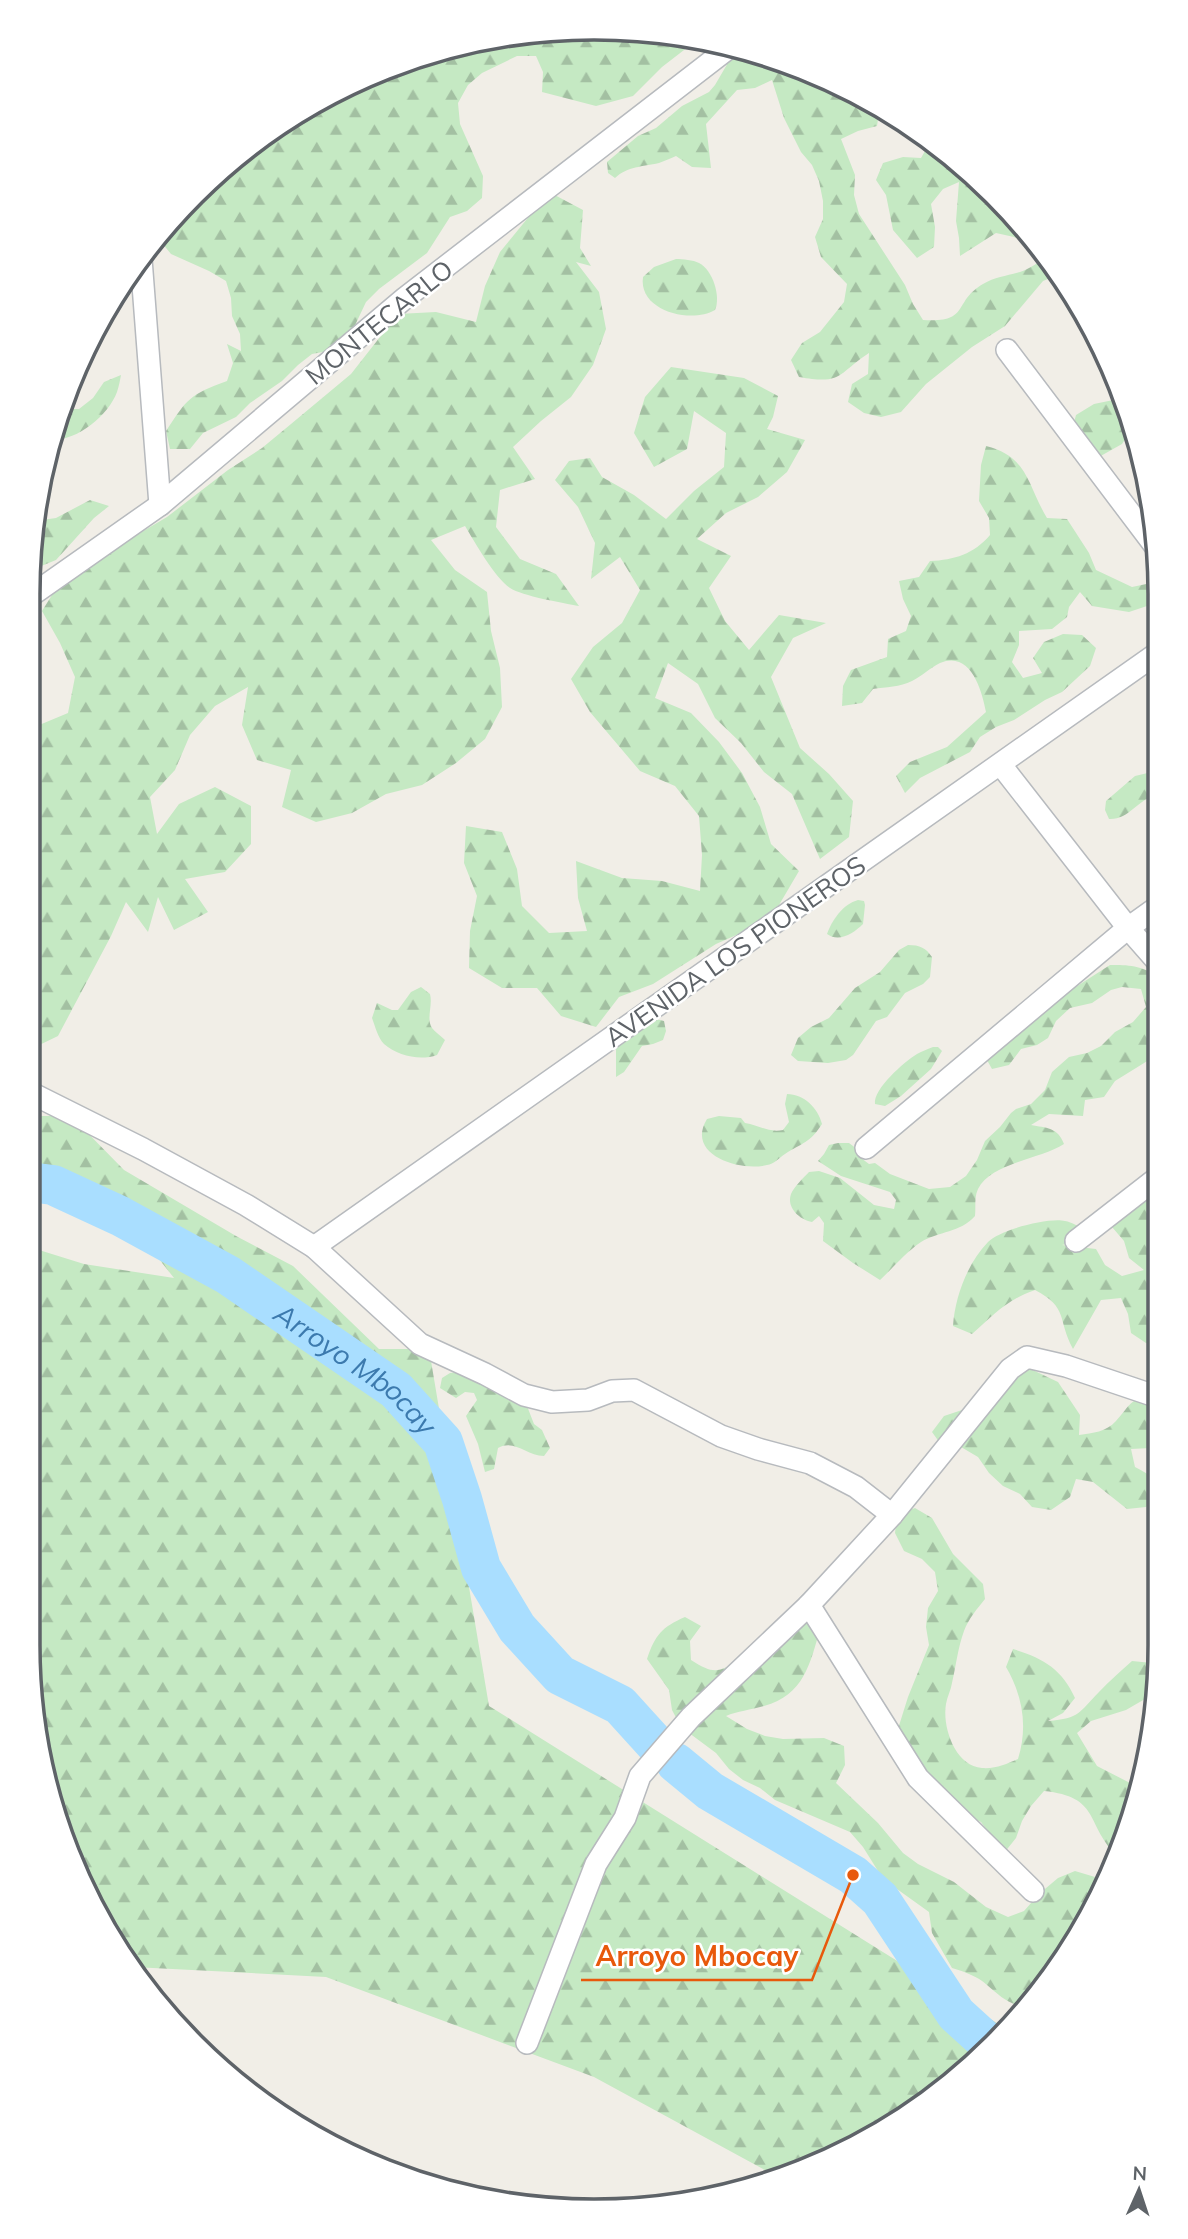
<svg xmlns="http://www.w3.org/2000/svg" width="1188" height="2239" font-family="Mulish,sans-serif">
	<defs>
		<pattern id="forest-firs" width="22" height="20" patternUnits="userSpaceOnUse" patternTransform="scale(1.75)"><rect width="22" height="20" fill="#c5e9c3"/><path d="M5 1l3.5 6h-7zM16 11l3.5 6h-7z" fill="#a3c0a2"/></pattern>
	</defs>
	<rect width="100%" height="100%" fill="#f1eee7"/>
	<g fill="url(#forest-firs)">
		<path d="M 557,29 L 667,33 L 697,40 L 662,67 L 633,96 L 596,106 L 542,92 L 543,72 L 536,56 L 517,56 L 482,73 L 468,85 L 458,103 L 460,124 L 483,176 L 482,198 L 467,211 L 450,217 L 427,253 L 379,289 L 366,302 L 349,338 L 333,350 L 312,354 L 298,365 L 282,381 L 250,403 L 236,417 L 203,433 L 190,449 L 170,449 L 166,431 C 188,398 189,395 227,381 L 233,363 L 227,344 L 241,351 L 240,334 L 232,316 L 231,298 L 226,281 L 209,271 L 171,254 L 157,237 L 168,221 L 173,217 L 188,211 L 200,191 L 249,145 L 265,135 L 268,137 L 301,120 L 305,110 L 343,87 L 447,47 Z"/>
		<path d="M 736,49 L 776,58 L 880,106 L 877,126 L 858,131 L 841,139 L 855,175 L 854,195 L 859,214 L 905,285 L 913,304 L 923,320 C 971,323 952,302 983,284 C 995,277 1007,276 1020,272 C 1026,270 1033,266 1039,262 L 1033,246 L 1014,237 L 996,233 L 960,256 L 959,238 L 956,221 L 959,182 L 943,189 L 931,204 L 935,227 L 934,247 L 917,258 L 893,230 L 886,195 L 876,180 L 883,163 L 903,157 L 921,158 L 929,144 L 994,193 L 1060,274 L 1043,281 L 1005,326 L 972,347 L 926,384 L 901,412 L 881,417 L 864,413 L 848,402 L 852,384 L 868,374 L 869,353 C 837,374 843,385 799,377 L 791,360 L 802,343 L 820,332 L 844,302 L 847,284 L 821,257 L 815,237 L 823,219 L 823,201 L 819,181 L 812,165 L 801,152 L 784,118 L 772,80 L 755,88 L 737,90 L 706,124 L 711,168 L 692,167 L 676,156 C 671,158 665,161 659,163 C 642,167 628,166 615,178 L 608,173 L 607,162 L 638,136 L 656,128 L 682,106 L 709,92 L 715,85 Z"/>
		<path d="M 549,192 L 583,210 L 580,248 L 591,266 L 576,262 L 599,292 L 606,329 L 593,365 L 571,397 L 541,421 L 513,447 L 535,479 L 500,490 L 496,527 L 520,559 L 556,574 L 579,606 C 563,603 522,596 510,588 C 495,578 474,541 465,526 L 431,540 L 455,570 L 487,592 L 491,631 L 500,668 L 502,707 L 485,739 L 456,763 L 422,785 L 386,794 L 352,813 L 316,822 L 282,807 L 291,770 L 257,760 L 242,725 L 248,687 L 215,706 L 190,735 L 175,770 L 150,797 L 157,834 L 179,804 L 215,787 L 251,806 L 251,844 L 225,872 L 185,879 L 208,912 L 174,930 L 158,897 L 148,932 L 126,902 L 111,936 L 58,1036 L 29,1050 L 29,724 L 32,728 L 68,713 L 75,677 L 60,643 L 42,611 L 62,579 L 167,517 L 228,470 L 262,448 L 291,424 L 351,374 L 398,314 L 436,312 L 476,322 L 485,286 L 500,252 Z"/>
		<path d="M 676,259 C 683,259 693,260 699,263 C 713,270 721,297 715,310 C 691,324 638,311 643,277 L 654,267 Z"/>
		<path d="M 671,367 L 744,378 L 778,396 L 773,417 L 767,429 L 805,440 L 787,472 L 758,497 L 726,513 L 697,539 L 731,556 L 709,588 L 725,621 L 749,650 L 779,615 L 826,623 L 793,638 L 771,677 L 800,748 L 829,774 L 853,801 L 849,837 L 820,859 L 792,794 L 764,772 L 741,743 L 715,718 L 698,684 L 668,663 L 655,698 L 691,713 L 719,742 L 742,773 L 760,807 L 771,844 L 799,871 L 779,905 L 750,929 L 716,944 L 653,984 L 619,997 L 596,1027 L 561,1016 L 537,988 L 502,988 L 469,968 L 470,931 L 477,896 L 464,863 L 466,826 L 502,832 L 517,869 L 522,906 L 549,933 L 587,931 L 578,898 L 576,861 L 622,878 L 662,881 L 700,891 L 702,855 L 699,816 L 675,786 L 640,771 L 590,712 L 571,679 L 593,647 L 622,623 L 640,590 L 620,557 L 591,579 L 595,543 L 578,507 L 555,480 L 569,461 L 590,458 L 602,477 L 634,495 L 666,519 L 694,491 L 724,467 L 726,433 L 694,411 L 687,449 L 654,467 L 634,433 L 645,397 Z"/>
		<path d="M 121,375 C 120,380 119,386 117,392 C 108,416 77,441 51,440 L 63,409 L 79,409 L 93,398 L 104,382 Z"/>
		<path d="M 1123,398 L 1130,412 L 1133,427 L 1122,444 L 1090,462 L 1071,434 L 1076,415 L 1094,404 Z"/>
		<path d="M 986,446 C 1029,457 1027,485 1047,518 L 1067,519 L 1089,553 L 1096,570 L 1132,587 L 1151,583 L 1155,577 L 1155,599 L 1147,606 L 1129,612 L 1092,606 L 1080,592 L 1069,607 L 1067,617 L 1052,629 L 1019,631 L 1019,645 L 1012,662 L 1023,678 L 1042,673 L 1033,658 L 1044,642 L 1063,634 L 1082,635 L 1096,648 L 1090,666 L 1062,692 L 1045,700 L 1014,720 L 996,727 L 980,737 L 970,752 L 920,778 L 905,793 L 896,776 L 910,762 L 947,747 L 986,712 C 982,691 971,650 940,663 C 930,668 922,676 912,681 C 900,687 886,687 873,689 L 862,703 L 842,706 L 843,686 L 851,670 L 887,657 L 888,639 L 906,631 L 911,616 L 903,599 L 899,581 L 919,577 L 930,561 C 954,560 974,554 990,535 L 989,518 L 979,501 L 981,465 Z"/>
		<path d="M 90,500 L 109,506 L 94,518 L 56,560 L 29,571 L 29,557 L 35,521 L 56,518 Z"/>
		<path d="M 1156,771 L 1156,795 C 1137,800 1129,820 1109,819 L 1105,810 L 1106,801 L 1135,776 Z"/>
		<path d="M 858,900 L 864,901 L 865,905 L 863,924 C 854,933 839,943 827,934 C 832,920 843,904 858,900 Z"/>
		<path d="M 908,945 C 920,945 926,948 932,957 L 930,977 L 923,984 L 905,993 L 887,1017 L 876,1021 L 853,1055 L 846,1060 L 828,1063 L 798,1061 L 791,1055 L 798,1038 L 811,1027 L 829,1018 L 855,988 L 880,972 L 899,950 Z"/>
		<path d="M 1110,965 C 1128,965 1142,965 1157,977 L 1157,1055 L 1115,1081 L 1104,1097 L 1085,1100 L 1083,1116 L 1049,1114 L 1031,1125 C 1046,1128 1058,1127 1064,1144 C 1041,1159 991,1163 978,1189 C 974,1197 976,1207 975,1216 C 960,1233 939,1231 921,1242 C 905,1253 894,1267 880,1280 L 853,1263 L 823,1241 L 824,1223 L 819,1216 L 812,1222 C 800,1220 786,1208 791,1194 C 794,1187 803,1178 809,1172 L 819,1171 L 840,1178 L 874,1205 L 894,1209 L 896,1200 L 890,1192 L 841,1176 L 818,1161 L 824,1154 L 829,1145 L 838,1143 L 849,1143 L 857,1149 L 861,1158 L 869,1164 L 875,1163 L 890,1174 L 929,1189 L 950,1187 L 966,1176 L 977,1160 L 985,1141 L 1000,1127 L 1011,1113 L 1016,1109 L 1031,1104 L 1045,1090 L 1052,1072 L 1069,1057 L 1087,1053 L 1101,1046 L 1115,1032 L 1133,1022 L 1146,1007 L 1141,989 L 1122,987 L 1111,990 L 1092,1003 L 1070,1008 L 1056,1021 L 1048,1038 L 1037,1045 L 1021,1049 L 1009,1065 L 992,1069 L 983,1053 L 1060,997 Z"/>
		<path d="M 421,987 L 430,994 C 433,1005 426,1019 432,1028 C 435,1032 441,1036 445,1040 L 437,1055 C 420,1061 398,1056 384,1044 C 378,1038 375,1026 372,1018 L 377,1003 L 392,1010 L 398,1010 L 411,992 Z"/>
		<path d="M 652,1018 L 664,1021 L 666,1031 L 663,1040 L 653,1044 L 642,1046 L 624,1072 L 616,1077 L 616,1027 Z"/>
		<path d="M 933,1047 L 938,1047 L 942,1051 L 931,1069 L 901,1096 L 885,1106 L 875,1104 C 873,1089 904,1062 917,1054 C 922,1051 928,1049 933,1047 Z"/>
		<path d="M 787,1094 C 804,1094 818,1108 822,1124 C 810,1143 802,1143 785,1154 C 779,1158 774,1164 767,1165 C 740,1172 685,1155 707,1119 L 719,1116 L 741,1118 L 745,1123 C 759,1125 768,1133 783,1130 L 789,1122 L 785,1104 Z"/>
		<path d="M 29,1116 L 71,1116 L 124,1170 L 236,1236 L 293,1266 L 379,1349 L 429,1349 L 489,1706 L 1003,2027 L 967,2070 L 811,2168 L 776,2176 L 594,2077 L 326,1977 L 133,1967 L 58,1827 L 28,1645 L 28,1332 L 37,1335 L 39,1250 L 84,1264 L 174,1278 L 136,1230 L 67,1198 L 29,1184 Z"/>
		<path d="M 1157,1179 L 1158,1342 L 1146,1343 L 1131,1333 L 1128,1314 L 1121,1298 L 1101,1300 L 1073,1349 C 1057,1319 1069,1308 1035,1290 C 1006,1300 994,1315 972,1334 L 953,1326 C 955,1297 967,1264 988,1242 C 999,1230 1049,1217 1065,1221 C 1072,1222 1079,1227 1085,1230 L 1081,1241 L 1062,1245 L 1096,1249 L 1105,1265 L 1122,1276 L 1144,1270 L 1129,1258 L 1124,1241 L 1112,1227 L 1104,1210 Z"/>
		<path d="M 1020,1364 L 1058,1382 L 1080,1415 L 1079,1435 C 1093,1433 1106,1432 1116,1421 C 1131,1405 1131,1394 1158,1400 L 1158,1443 L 1151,1448 L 1131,1449 L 1135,1467 C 1148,1474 1158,1479 1158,1495 L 1146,1507 L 1127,1509 L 1093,1482 L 1076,1479 L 1070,1497 L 1051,1510 L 1032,1507 L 1020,1494 L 1003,1486 L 989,1473 L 978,1457 L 961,1447 L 942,1446 L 932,1432 L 944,1416 L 962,1410 L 981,1407 Z"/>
		<path d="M 467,1371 L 527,1406 L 534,1424 L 542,1430 L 550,1448 L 544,1456 C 526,1456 515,1439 498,1448 L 494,1469 L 485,1472 L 478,1444 L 466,1416 L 477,1400 L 474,1393 L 465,1392 L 456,1398 L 440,1388 L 442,1378 L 450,1373 Z"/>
		<path d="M 915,1508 L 932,1518 L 953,1554 L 983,1584 L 985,1599 C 977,1609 969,1618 964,1631 C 958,1647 956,1666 952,1683 C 951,1690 947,1697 946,1704 C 942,1727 955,1766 982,1768 C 996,1769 1006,1764 1018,1759 C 1028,1727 1023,1696 1006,1667 L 1013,1649 C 1043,1658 1062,1669 1075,1698 L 1063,1713 L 1048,1721 C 1081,1718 1078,1713 1099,1692 C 1109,1681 1121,1671 1132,1661 L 1152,1663 L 1159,1669 L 1157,1692 L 1126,1710 L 1091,1721 L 1077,1733 L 1097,1766 L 1132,1784 L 1140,1794 L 1115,1854 C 1085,1822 1100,1797 1044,1791 L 1031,1806 L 1022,1821 L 1016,1838 L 1004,1853 L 981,1822 L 964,1814 L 936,1789 L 897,1732 L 908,1697 L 929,1645 L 926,1627 L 928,1608 L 938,1591 L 935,1572 L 922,1559 L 904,1551 L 895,1533 L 897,1515 Z"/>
		<path d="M 802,1611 L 820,1629 C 810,1664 804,1695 764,1706 C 751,1710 737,1711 726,1716 L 747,1729 L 765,1736 L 783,1739 L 824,1738 L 844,1746 L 845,1765 L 836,1783 L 878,1823 L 903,1853 L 918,1864 L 954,1882 L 986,1907 L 1008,1917 L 1024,1911 L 1039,1894 L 1058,1878 L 1075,1871 L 1095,1877 C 1087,1933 1054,1964 1020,2006 C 1004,2001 999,1995 987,1985 C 977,1976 965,1972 952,1968 L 932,1933 L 929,1912 L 883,1879 L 863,1847 L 850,1832 L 775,1800 L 760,1788 L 743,1780 L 729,1769 L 716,1753 L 681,1727 L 672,1710 L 669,1690 L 647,1659 C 655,1635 662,1627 685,1617 L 701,1626 L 690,1641 L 691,1660 C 716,1676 718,1671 742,1660 C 749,1657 757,1657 764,1655 C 785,1648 796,1631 802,1611 Z"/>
	</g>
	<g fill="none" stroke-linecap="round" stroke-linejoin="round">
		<g stroke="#a9deff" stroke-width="40">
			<path id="s1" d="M 29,1182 L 53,1185 L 120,1216 L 228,1275 L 396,1390 L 443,1442 L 462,1499 L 481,1568 L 517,1628 L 560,1675 L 620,1705 L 659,1748"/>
			<path d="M 676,1763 L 710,1791 L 853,1875 L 880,1899 L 956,2014 L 989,2044"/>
		</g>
		<g stroke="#b7babe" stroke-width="24">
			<g id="minor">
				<path d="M 141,259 L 160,505"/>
				<path d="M 1007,350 L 1155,546"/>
				<path d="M 29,597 L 160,505 L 405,298 L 730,47"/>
				<path d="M 1001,765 L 1128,928 L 1157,961"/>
				<path d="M 29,1092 L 143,1149 L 246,1205 L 314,1247 L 420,1344 L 485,1374 L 524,1395 L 552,1402 L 588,1400 L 612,1391 L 634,1390 L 721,1436 L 758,1449 L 810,1463 L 856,1487 L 892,1515"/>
				<path d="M 866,1148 L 1128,928 L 1156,908"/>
				<path d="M 1076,1241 L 1157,1178"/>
				<path d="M 314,1247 L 1156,654"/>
				<path d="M 809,1605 L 918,1778 L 1033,1891"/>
				<path d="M 527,2043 L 596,1864 L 625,1818 L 640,1776 L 691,1717 L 809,1605 L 892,1515 L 1010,1369 L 1027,1357 L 1066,1366 L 1158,1397"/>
			</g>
		</g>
		<use href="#minor" stroke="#fff" stroke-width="21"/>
	</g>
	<g text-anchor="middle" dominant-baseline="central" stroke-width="5" stroke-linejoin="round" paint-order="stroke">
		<g font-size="26" fill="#5e6368" stroke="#fff">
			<text transform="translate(379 322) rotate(-39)">MONTECARLO</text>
			<text transform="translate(735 951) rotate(-35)">AVENIDA LOS PIONEROS</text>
		</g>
		<g font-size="28" font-style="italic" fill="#3c7aae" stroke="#fff">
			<text stroke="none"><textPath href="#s1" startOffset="380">Arroyo Mbocay</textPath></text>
		</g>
	</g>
	<path d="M0 0H1188V2239H0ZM594 40H594A554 554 0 0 1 1148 594V1645A554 554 0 0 1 594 2199H594A554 554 0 0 1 40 1645V594A554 554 0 0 1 594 40Z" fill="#fff" fill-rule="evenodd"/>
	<path fill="none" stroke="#5e6368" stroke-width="3.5" d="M594 40H594A554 554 0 0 1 1148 594V1645A554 554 0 0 1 594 2199H594A554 554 0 0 1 40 1645V594A554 554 0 0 1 594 40Z"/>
	<path fill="none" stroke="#e8590c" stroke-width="2.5" d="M853 1875L812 1980H581"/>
	<circle fill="#e8590c" stroke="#fff" stroke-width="2.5" cx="853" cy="1875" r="7"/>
	<g font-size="28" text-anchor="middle" font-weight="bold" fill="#e8590c" stroke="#fff" stroke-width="5" stroke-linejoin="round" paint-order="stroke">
		<text x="697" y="1966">Arroyo Mbocay</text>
	</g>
	<g transform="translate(1139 2190) rotate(3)" stroke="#ffffff" stroke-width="5" paint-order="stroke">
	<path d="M0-5L12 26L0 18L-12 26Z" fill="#5e6368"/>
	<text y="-10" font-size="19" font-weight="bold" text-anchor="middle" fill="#5e6368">N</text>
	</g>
</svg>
